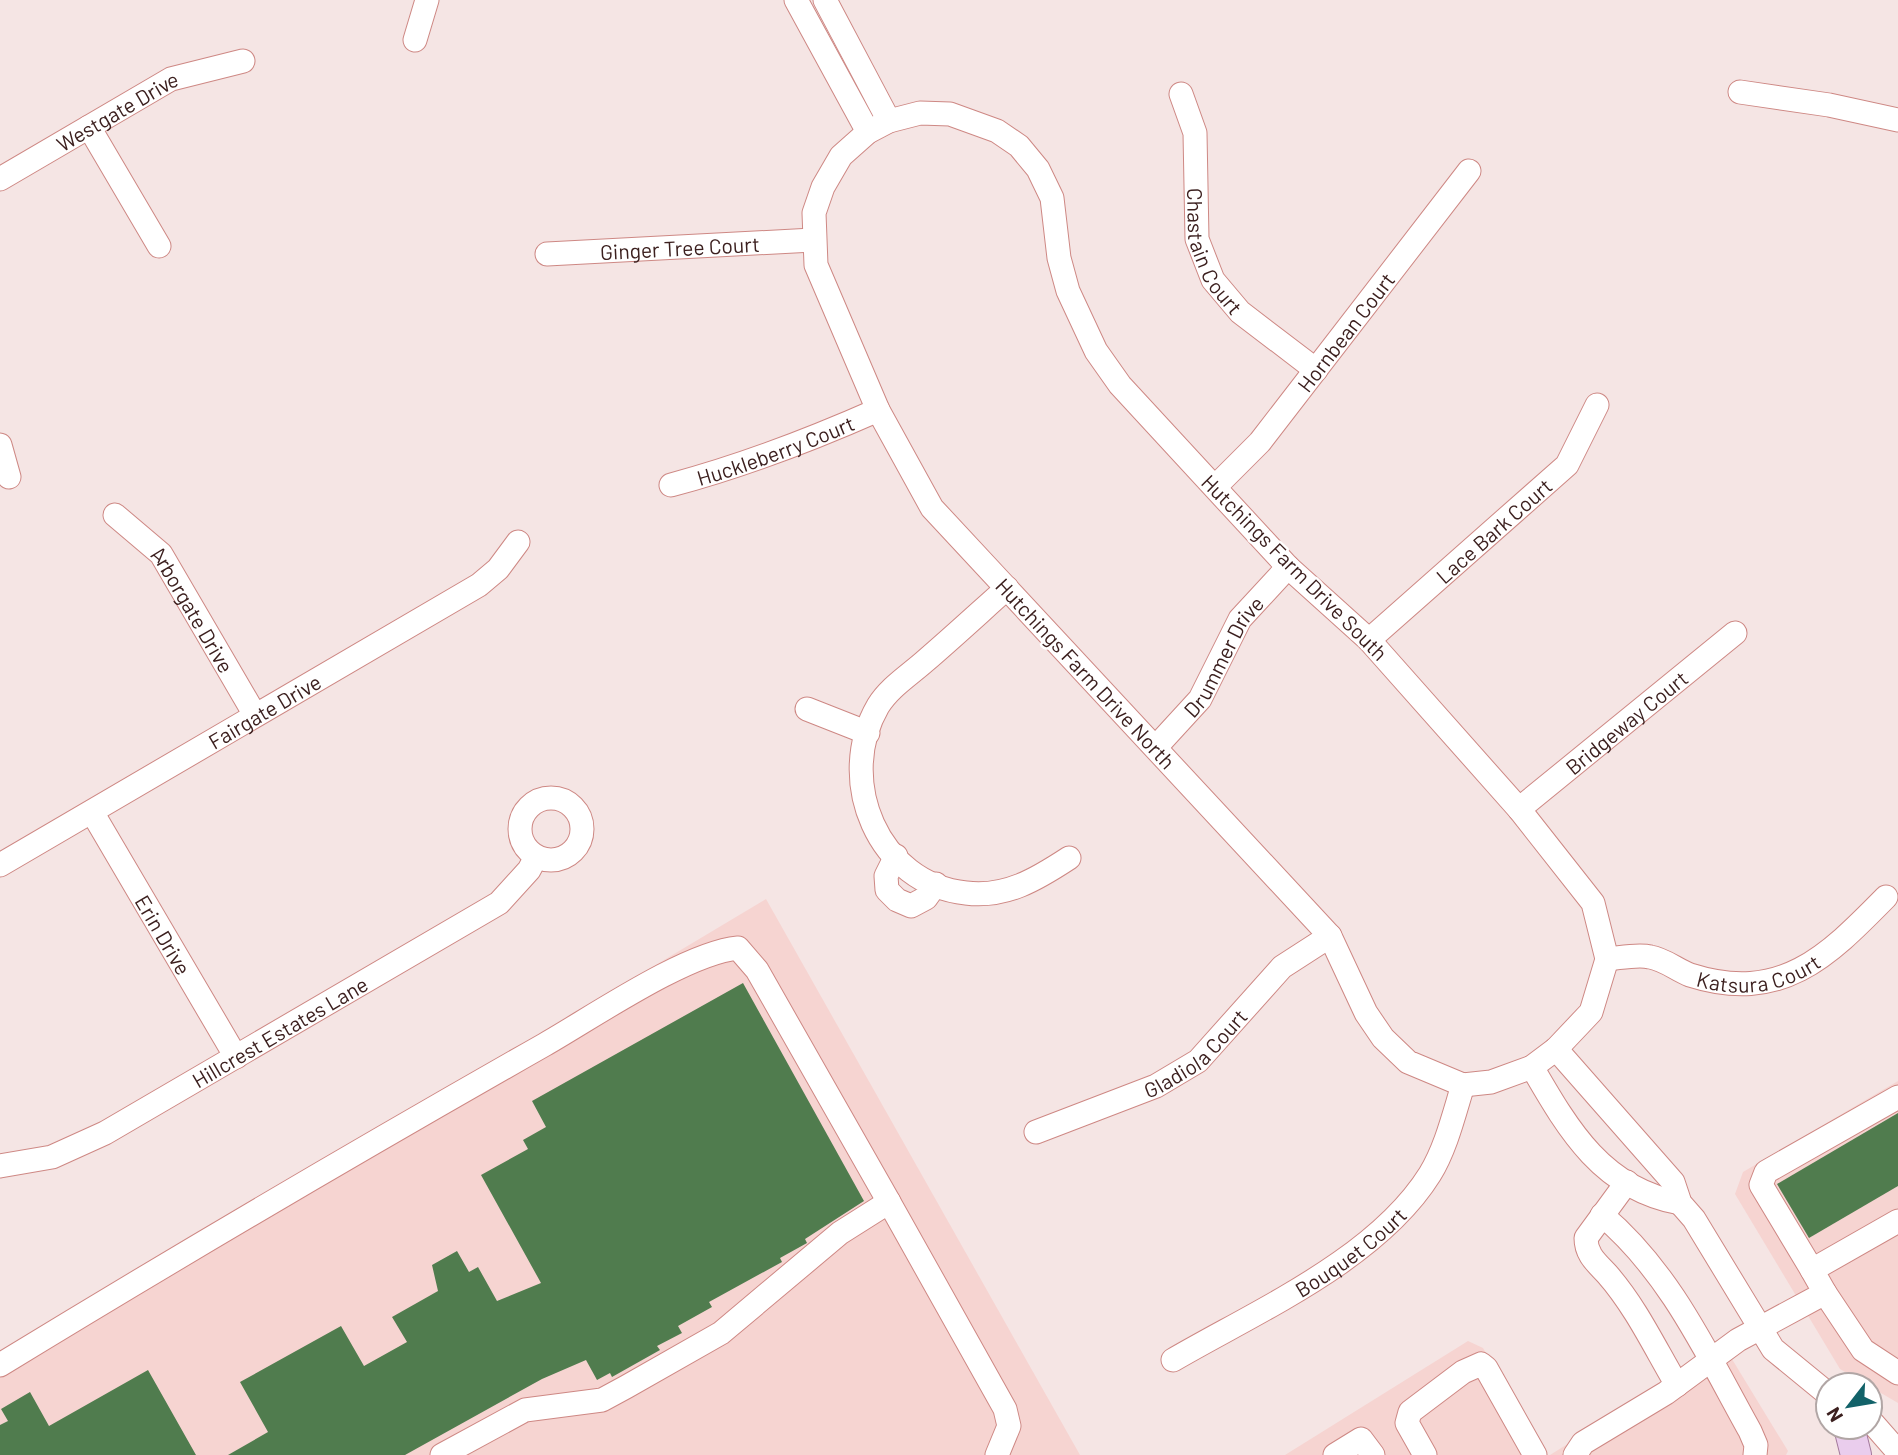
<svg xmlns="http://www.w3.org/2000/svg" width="1898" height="1455" font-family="Barlow,sans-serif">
	<rect width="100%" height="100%" fill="#f5e5e4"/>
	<g fill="#f6d4d1">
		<path d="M 766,899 L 1080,1455 L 0,1455 L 0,1357 Z"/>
		<path d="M 1898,1081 L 1898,1403 L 1840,1369 L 1735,1194 L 1743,1172 Z"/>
		<path d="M 1468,1341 L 1483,1348 L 1545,1455 L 1285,1455 Z"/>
		<path d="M 1724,1346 L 1788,1451 L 1786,1455 L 1550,1455 Z"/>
	</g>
	<g fill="#507c4e">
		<path d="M 743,983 L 864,1201 L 805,1239 L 807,1243 L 780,1258 L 782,1262 L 709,1302 L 712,1307 L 678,1326 L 682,1333 L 657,1346 L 660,1350 L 612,1377 L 610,1373 L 597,1380 L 586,1360 L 542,1379 L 405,1455 L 228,1455 L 268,1432 L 240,1382 L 341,1326 L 364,1366 L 407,1342 L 392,1317 L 438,1291 L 432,1265 L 457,1251 L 469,1272 L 478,1267 L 497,1301 L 541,1283 L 481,1175 L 528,1149 L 523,1140 L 546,1127 L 532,1101 Z"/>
		<path d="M 1898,1113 L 1898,1186 L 1809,1238 L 1777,1184 Z"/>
		<path d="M 148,1370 L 196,1455 L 0,1455 L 0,1425 L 8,1421 L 1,1409 L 30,1392 L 49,1426 Z"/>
	</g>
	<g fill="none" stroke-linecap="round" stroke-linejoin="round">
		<g stroke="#ce8884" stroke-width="25">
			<g id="minor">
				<path d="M 796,0 L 868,132"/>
				<path d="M 825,0 L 889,121"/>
				<path d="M 415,40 L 427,0"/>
				<path d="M 1740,92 L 1829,105 L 1898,120"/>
				<path id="s1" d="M 1181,94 L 1195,133 L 1197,239 L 1213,280 L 1240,312 L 1316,370"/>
				<path d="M 920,113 L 950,114 L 997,131 L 1019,146 L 1038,169 L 1052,198 L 1059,258 L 1068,291 L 1096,351 L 1120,385 L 1288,567 L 1369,640 L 1519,809 L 1593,903 L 1607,959 L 1591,1012 L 1556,1049 L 1532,1067 L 1491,1082 L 1463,1085 L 1408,1062 L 1383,1038 L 1366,1013 L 1330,936 L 932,508 L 878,410 L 816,265 L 814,213 L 823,187 L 841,156 L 868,132 L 889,121 Z"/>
				<path d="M 89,127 L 159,246"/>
				<path id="s2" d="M 0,179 L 171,79 L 243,61"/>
				<path id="s3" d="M 547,254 L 813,240"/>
				<path d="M 0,445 L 9,477"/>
				<path id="s4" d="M 671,485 C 743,466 810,440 878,410"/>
				<path id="s5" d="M 1215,487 L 1260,442 L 1469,171"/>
				<path id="s6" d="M 115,515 L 161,554 L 255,715"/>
				<path d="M 1007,588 C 979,613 952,638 924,662 C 908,676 889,688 878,706 C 835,780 878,884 966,893 C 1006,898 1037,879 1069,858"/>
				<path id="s7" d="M 1369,640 L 1567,465 L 1597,405"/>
				<path d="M 807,709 L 868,733"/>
				<path id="s8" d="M 1156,747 L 1200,699 L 1240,619 L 1288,567"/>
				<circle cx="551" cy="829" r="31"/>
				<path id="s9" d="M 1519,809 L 1735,633"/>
				<path id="s10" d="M 92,812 L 236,1057"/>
				<path d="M 896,856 L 886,876 L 887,890 L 897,900 L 911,906 L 926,898 L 936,884"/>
				<path id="s11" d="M 0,865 L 479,585 L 498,569 L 518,542"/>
				<path id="s12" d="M 1607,959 C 1620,958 1638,954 1650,957 C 1664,959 1677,970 1690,975 C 1781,1004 1827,957 1886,897"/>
				<path d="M 1556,1049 L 1673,1182 L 1680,1203 L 1694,1219 L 1773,1349 L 1828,1394"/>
				<path d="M 1532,1067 C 1568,1129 1602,1189 1680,1203"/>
				<path id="s13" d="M 1036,1132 L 1156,1086 L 1198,1061 L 1282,967 L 1330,936"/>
				<path id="s14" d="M 0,1166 L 52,1157 L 105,1133 L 499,903 L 529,870 L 536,857"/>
				<path d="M 1627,1182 L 1586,1238 C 1586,1255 1597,1263 1607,1274 C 1636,1307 1655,1348 1677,1385"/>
				<path d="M 1602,1215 C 1670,1272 1707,1354 1750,1431 L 1756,1445 L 1755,1455"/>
				<path d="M 1812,1270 L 1761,1185 L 1766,1172 L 1898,1097"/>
				<path d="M 1825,1293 L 1863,1350 L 1898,1373"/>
				<path id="s15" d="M 1173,1360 C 1257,1311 1377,1259 1430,1174 C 1446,1148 1454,1114 1463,1085"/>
				<path d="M 0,1365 C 180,1255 361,1149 544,1045 C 593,1017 686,953 738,948 L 757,970 L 889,1202"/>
				<path d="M 1870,1420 L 1898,1452"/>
				<path d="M 442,1455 L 525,1410 L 602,1400 L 626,1387 L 721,1333 L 840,1233 L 889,1202 L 1005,1409 L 1009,1426 L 997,1455"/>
				<path d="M 1335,1455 L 1361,1439 L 1373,1455"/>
				<path d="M 1425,1455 L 1407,1423 L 1410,1412 L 1463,1372 L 1481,1364 L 1486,1368 L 1535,1455"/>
				<path d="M 1575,1455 L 1583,1443 L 1666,1393 L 1738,1340 L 1825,1293 L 1812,1270 L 1898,1221"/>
			</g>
		</g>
		<g stroke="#a47a9d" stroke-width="32">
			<path id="major" d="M 1849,1427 L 1856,1455"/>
		</g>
		<use href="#minor" stroke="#fff" stroke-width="23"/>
		<use href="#major" stroke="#eacded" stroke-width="30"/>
	</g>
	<g text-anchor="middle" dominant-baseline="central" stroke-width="5" stroke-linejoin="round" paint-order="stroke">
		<g font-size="21" fill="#3c201f" stroke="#fff">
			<text stroke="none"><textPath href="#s2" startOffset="136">Westgate Drive</textPath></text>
			<text stroke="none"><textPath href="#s3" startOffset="133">Ginger Tree Court</textPath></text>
			<text stroke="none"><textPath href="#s1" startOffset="164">Chastain Court</textPath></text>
			<text stroke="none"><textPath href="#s5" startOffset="203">Hornbean Court</textPath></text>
			<text stroke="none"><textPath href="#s4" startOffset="110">Huckleberry Court</textPath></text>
			<text stroke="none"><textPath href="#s7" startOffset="166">Lace Bark Court</textPath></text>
			<text transform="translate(1295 567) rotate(45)">Hutchings Farm Drive South</text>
			<text stroke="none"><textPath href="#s6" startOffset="124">Arborgate Drive</textPath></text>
			<text stroke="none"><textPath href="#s8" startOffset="114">Drummer Drive</textPath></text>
			<text transform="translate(1086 673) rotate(47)">Hutchings Farm Drive North</text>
			<text stroke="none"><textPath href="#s11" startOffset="306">Fairgate Drive</textPath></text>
			<text stroke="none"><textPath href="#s9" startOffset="138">Bridgeway Court</textPath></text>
			<text stroke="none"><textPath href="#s10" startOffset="142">Erin Drive</textPath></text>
			<text stroke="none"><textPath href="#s12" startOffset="158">Katsura Court</textPath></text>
			<text stroke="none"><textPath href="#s14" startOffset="313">Hillcrest Estates Lane</textPath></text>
			<text stroke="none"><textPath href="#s13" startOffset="180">Gladiola Court</textPath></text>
			<text stroke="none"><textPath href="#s15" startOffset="208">Bouquet Court</textPath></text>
		</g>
	</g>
	<g transform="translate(1849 1406) rotate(239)"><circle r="33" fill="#ffffff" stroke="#b1a6a5" stroke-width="2"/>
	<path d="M0-5L12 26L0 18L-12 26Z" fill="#126269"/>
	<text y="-10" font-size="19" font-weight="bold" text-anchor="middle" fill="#3c201f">N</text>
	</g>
</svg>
